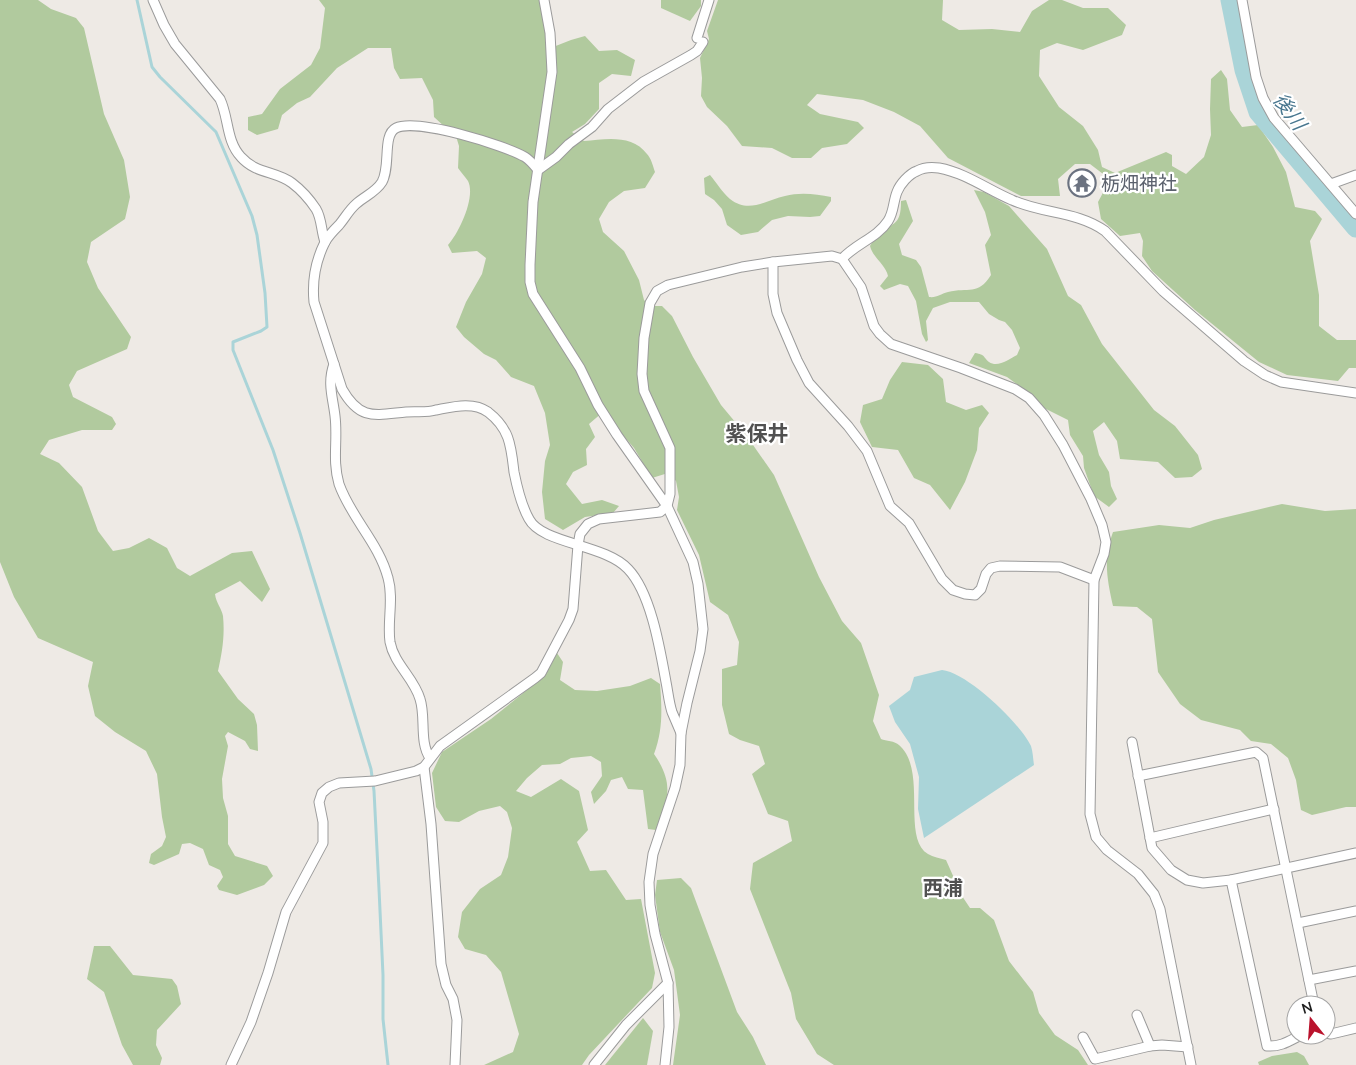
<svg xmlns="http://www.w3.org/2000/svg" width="1356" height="1065" font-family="Mulish,'Noto Sans JP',sans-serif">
	<rect width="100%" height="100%" fill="#eeeae5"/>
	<g fill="#b1ca9e">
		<path d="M 0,0 L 38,0 L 51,9 L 76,18 L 84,28 L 104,114 L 124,160 L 130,197 L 125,219 L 91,242 L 87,262 L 98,288 L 131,337 L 127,349 L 77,371 L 69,385 L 73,397 L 112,417 L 116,424 L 112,430 L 82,430 L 49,440 L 40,454 L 59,463 L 82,487 L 98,531 L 113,551 L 129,548 L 149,538 L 167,548 L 177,568 L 190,576 L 232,553 L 252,551 L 270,589 L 262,602 L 240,581 L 215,594 C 216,603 222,609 223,616 C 225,636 222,653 218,671 L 238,699 L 254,714 L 257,725 L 258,751 L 250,749 L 245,741 L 228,732 L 225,736 L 228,746 L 222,779 L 223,798 L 228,816 L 228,844 L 235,856 L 267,866 L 273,876 L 264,885 L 237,895 L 219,890 L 217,886 L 223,877 L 220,870 L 209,865 L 203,849 L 190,843 L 182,844 L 179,854 L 154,865 L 149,863 L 151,854 L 162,846 L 166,837 L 162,817 L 157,774 L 146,751 L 115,732 L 95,716 L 88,686 L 93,662 L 38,638 L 14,597 L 0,562 Z"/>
		<path d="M 319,0 L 540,0 L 548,49 L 571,40 L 585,36 L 599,51 L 617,50 L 635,60 L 631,76 L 612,74 L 599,83 L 599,109 L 585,124 L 572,132 L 584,141 C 606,139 632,134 647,154 C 651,158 653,166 655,172 L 645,188 L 624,191 L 609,202 L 599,219 L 603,232 L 624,251 L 639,280 L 644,300 L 650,306 L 662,306 L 672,316 L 693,357 L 721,405 L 746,435 L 774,475 L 819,577 L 842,621 L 861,643 L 879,695 L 873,721 L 881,739 C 886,741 895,741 899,745 C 928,770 901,838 928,854 C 933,857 940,858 946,860 L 962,896 L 970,908 L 980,908 L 994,920 L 1009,961 L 1033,992 L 1039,1013 L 1055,1035 L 1078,1050 L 1088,1065 L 834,1065 L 817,1054 L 796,1019 L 791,993 L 750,889 L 753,863 L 792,841 L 788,821 L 768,814 L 752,774 L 765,764 L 759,746 L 740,740 L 729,734 L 722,705 L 722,669 L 737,665 L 739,642 L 728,615 L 710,602 L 699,555 L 677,510 L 679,497 L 676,481 L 668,473 L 652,478 L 634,448 L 603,412 L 589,424 L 595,437 L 586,449 L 587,465 L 573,472 L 566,484 L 582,504 L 602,500 L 619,506 L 613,513 L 585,517 L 563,530 L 545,519 L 542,492 L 545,461 L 550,445 L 545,413 L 534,386 L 511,377 L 496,360 L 484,354 L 464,337 L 456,327 L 466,302 L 482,274 L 486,258 L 477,251 L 452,253 L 448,245 C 459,233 476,197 468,181 C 465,177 461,172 458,168 L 459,146 L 455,133 L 446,128 L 434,117 L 433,100 L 422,78 L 400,79 L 394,68 L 391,48 L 368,48 L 337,68 L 310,97 L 297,103 L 282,115 L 278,129 L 257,135 L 248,130 L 248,117 L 262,114 L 280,89 L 311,65 L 320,48 L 325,8 Z"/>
		<path d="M 661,0 L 701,0 L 701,6 L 690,21 L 661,8 Z"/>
		<path d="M 718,0 L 943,0 L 942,20 L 959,30 L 992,29 L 1020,32 L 1032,11 L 1049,0 L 1062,0 L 1083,8 L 1108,8 L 1126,25 L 1122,35 L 1083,50 L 1057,43 L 1040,50 L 1039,76 L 1059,107 L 1083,126 L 1098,150 L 1102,167 L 1115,173 L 1166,152 L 1172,155 L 1172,166 L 1186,174 L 1204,157 L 1211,135 L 1210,109 L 1211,79 L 1221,70 L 1227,79 L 1230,110 L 1242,127 L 1258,125 L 1273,147 L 1286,172 L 1295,207 L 1315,211 L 1322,219 L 1310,241 L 1319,295 L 1319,326 L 1337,340 L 1356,340 L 1356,368 L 1349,368 L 1338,381 L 1287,375 L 1259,362 L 1195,310 L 1152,271 L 1142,256 L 1143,241 L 1140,233 L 1120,236 L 1101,219 L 1098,202 L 1105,189 L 1107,177 L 1090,164 L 1075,164 L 1058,179 L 1060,196 L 1021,196 L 948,158 L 920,126 L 894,112 L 863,100 L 817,94 L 807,105 L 820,114 L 858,122 L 864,128 L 847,144 L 822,148 L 811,158 L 792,158 L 772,148 L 742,146 L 727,126 L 707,107 L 701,96 L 702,78 L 700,58 L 709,39 L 707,31 Z"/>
		<path d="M 710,175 C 716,182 722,192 730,199 C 749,214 766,200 785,196 C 800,192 816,194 831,197 L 831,201 L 820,216 L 810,217 L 788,216 L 772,220 L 758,232 L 741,235 L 727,225 L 722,209 L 714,200 L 705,194 L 704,178 Z"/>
		<path d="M 974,190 L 984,192 L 1009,206 L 1047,249 L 1068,296 L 1081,305 L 1102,344 L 1154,410 L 1175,426 L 1198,455 L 1202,469 L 1192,477 L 1175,478 L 1158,462 L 1120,459 L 1117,441 L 1104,422 L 1093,431 L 1099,455 L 1109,472 L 1111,486 L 1117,499 L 1109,507 L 1094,496 L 1084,468 L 1083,456 L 1070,435 L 1068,420 L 1044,408 L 1022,388 L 1007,377 L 969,363 L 975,353 C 986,355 982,356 989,362 C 998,368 1009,359 1017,355 L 1020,348 L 1012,330 L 1005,322 L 999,320 L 989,314 L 979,302 L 950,302 L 933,308 L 926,321 L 928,340 L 926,342 L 922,334 L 916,301 L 908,286 L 900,284 L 884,290 L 880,286 L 888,276 C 886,265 873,258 870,246 C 872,243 874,239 877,236 C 892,221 901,228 901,201 L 906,200 L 913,221 L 899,244 L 902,255 L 916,260 L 921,267 L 929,297 C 937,298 940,294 948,292 C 968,287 978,296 991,275 L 985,245 L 991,235 L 985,212 Z"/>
		<path d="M 902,362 L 928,365 L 943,379 L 946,402 L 966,410 L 982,405 L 989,413 L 979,428 L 977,450 L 965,482 L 950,510 L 930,485 L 914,478 L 898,450 L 872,447 L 860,422 L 863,405 L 882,399 L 890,380 Z"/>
		<path d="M 1282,504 L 1325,511 L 1356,509 L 1356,807 L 1346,807 L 1312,815 L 1301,810 L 1296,780 L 1288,758 L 1271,744 L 1251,741 L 1240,730 L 1201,720 L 1180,704 L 1158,672 L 1152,619 L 1137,607 L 1113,606 C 1107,579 1103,559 1113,532 L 1159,525 L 1190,528 L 1214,520 Z"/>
		<path d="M 557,653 L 563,662 L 560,680 L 575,690 L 597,691 L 630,686 L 651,678 L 660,684 C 662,709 663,730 654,754 C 674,783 669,799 656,830 L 648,829 L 643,790 L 628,789 L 622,777 L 611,780 L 606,791 L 594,804 L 591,792 L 602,776 L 601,762 L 591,756 L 571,758 L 560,764 L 542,765 L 527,778 L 516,791 L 531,797 L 561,779 L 579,791 L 588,830 L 577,842 L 590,871 L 606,870 L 626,900 L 641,899 L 655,973 L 652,988 L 589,1055 L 582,1065 L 484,1065 L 513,1052 L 519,1034 L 501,972 L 486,955 L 465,949 L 458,937 L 462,912 L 480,889 L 501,875 L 508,857 L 512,828 L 507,812 L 500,806 L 479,811 L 459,822 L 445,821 L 436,807 L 432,773 L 442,752 L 491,719 L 522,694 L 546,674 Z"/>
		<path d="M 681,878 L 691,888 L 737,1012 L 753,1037 L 766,1065 L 673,1065 L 680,1015 L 674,970 L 660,932 L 655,895 L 657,880 Z"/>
		<path d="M 94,946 L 110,946 L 133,975 L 172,979 L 177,986 L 181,1004 L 157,1030 L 156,1045 L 162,1058 L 160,1065 L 133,1065 L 122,1045 L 104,992 L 87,979 Z"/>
		<path d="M 643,1018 L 653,1031 L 647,1065 L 605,1065 Z"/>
		<path d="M 1297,1052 L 1304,1056 L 1309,1065 L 1259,1065 L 1258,1062 L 1272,1056 Z"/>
	</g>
	<path fill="#aad4d8" d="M 942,670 C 968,673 1019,722 1031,746 C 1033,752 1033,759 1034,765 L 924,838 L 918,809 L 919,777 L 910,744 L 895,722 L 889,706 L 910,690 L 914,677 Z"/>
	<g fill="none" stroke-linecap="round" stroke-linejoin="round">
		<path stroke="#aad4d8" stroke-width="3" d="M 137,0 L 152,67 L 160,77 L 216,132 L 252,216 L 257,235 L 265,293 L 267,327 L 261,331 L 233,342 L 233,350 L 273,450 L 300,533 L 371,769 L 374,791 L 379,889 L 383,975 L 383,1019 L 388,1065"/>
		<path stroke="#aad4d8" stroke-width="19" d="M 1230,0 L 1244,70 L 1258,112 L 1356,228"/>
		<g stroke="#9b9b9b" stroke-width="11">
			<g id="street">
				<path d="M 153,0 L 164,25 L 175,44 L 220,99 C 229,118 226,141 241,157 C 256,174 276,171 292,183 C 300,189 310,200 316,209 C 322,219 321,231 325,242"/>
				<path d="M 544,0 L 550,33 L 552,72 L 533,202 L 530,265 L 530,282 L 533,294 L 580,368 L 598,405 L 617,435 L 667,506 L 693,562 L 698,584 L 703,629 L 700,651 L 687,703 L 681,733 L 680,765 L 675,788 L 653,854 L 649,882 L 650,905 L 655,934 L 668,983 L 669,1027 L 665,1065"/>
				<path d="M 1242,0 L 1256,77 L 1263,98 L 1274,118 L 1356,214"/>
				<path d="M 697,38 L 709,0"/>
				<path d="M 538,170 C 534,165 530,160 525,157 C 504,145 417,118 396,128 C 382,135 391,166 382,182 C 376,192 365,196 356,204 C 349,210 345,218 339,225 C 334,230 328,236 325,242 C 316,260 312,282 314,302 L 342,389 C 360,421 375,415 406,412 C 416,411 426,413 436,410 C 452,407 473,401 488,412 C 510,429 511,446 514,472 C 517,487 521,505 529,519 C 542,544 605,544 628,569 C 651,593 660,649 666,682 C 668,692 669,703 672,712 C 675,719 678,726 681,733"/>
				<path d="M 538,170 L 556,157 L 569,144 L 592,127 L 608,109 L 643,82 L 691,55 L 697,51 L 703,42"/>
				<path d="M 1331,184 L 1356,175"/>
				<path d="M 842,259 C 855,244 877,238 888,221 C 894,212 893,202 897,192 C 900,184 909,174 917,171 C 924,167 932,167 939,168 C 966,173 988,190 1012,200 C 1042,214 1077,211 1105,231 L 1163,291 L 1244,361 L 1265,375 L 1281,382 L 1356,393"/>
				<path d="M 773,262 L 773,294 L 777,313 L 797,360 L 809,383 L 848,426 L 867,451 L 890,506 L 909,523 L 942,579 L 953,590 L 965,594 L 975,595 L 981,589 L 986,574 L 991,568 L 1000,566 L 1060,567 L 1094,580"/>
				<path d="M 334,364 C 327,383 333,398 335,416 C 338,440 332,460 339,484 C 351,518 379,543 388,578 C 394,599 387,621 390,642 C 394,664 414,678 420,699 C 426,717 419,742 430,758"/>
				<path d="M 1132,742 L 1152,848 L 1171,870 L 1187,880 L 1203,883 L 1231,880 L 1356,853"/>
				<path d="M 424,767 L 431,824 L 441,964 L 446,985 L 453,999 L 457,1020 L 455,1065"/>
				<path d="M 1138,776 L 1256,752 L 1263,758 L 1314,1005"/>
				<path d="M 1150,838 L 1274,809"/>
				<path d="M 1231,880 L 1267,1046 C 1281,1047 1289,1041 1301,1035"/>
				<path d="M 1298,923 L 1356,911"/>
				<path d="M 1309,980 L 1356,971"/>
				<path d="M 1137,1015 L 1150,1046"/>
				<path d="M 1326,1033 L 1331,1034 L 1356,1028"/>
				<path d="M 1083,1037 L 1095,1059 L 1150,1046 L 1162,1045 L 1188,1047"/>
				<path d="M 231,1065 L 251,1022 L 268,973 L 286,912 L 323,843 L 323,822 L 319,802 L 322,793 L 329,787 L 339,783 L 375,781 L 416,771 L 424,767 L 440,746 L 535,678 L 541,673 L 569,620 L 573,609 L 578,545 L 580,534 L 588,524 L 599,519 L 660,512 L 667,506 L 670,494 L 670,448 L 644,391 L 642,374 L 644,338 L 650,303 L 657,291 L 668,285 L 742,267 L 773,262 L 832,256 L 842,259 L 861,287 L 874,326 L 880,334 L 891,344 L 961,368 L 1015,389 L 1029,398 L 1044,415 L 1063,445 L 1091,499 L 1102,525 L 1106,542 L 1104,554 L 1094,580 L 1090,814 L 1096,837 L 1107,850 L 1138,874 L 1154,894 L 1160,909 L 1191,1065"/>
				<path d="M 594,1065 L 626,1025 L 668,983"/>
			</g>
		</g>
		<use href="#street" stroke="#fff" stroke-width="9"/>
	</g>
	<defs>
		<g id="temple-ring" transform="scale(1.4375)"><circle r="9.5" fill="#fff" stroke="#6b7280" stroke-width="1.5"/><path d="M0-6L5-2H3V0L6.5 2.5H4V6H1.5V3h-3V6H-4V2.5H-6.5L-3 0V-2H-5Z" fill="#6b7280"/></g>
	</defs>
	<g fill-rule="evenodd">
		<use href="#temple-ring" x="1082" y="183"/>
	</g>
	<g text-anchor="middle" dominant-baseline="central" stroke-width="4.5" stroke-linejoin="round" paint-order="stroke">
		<g font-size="19" fill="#5b616d" stroke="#fff" text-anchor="start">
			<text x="1101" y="183">栃畑神社</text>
		</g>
		<g font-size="20" font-style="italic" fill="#49778f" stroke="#fff">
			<text transform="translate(1290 111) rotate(54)">後川</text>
		</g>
		<g font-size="20" font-weight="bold" fill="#515151" stroke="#fff">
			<text x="943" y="887">西浦</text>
		</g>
		<g font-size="21" font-weight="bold" fill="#515151" stroke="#fff">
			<text x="757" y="433">紫保井</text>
		</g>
	</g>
	<g transform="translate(1311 1020) rotate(343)"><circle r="24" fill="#ffffff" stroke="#a5a5a5"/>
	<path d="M0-4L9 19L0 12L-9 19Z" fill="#ba122c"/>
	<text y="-8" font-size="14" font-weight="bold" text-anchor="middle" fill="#1e1e1e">N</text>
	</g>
</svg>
